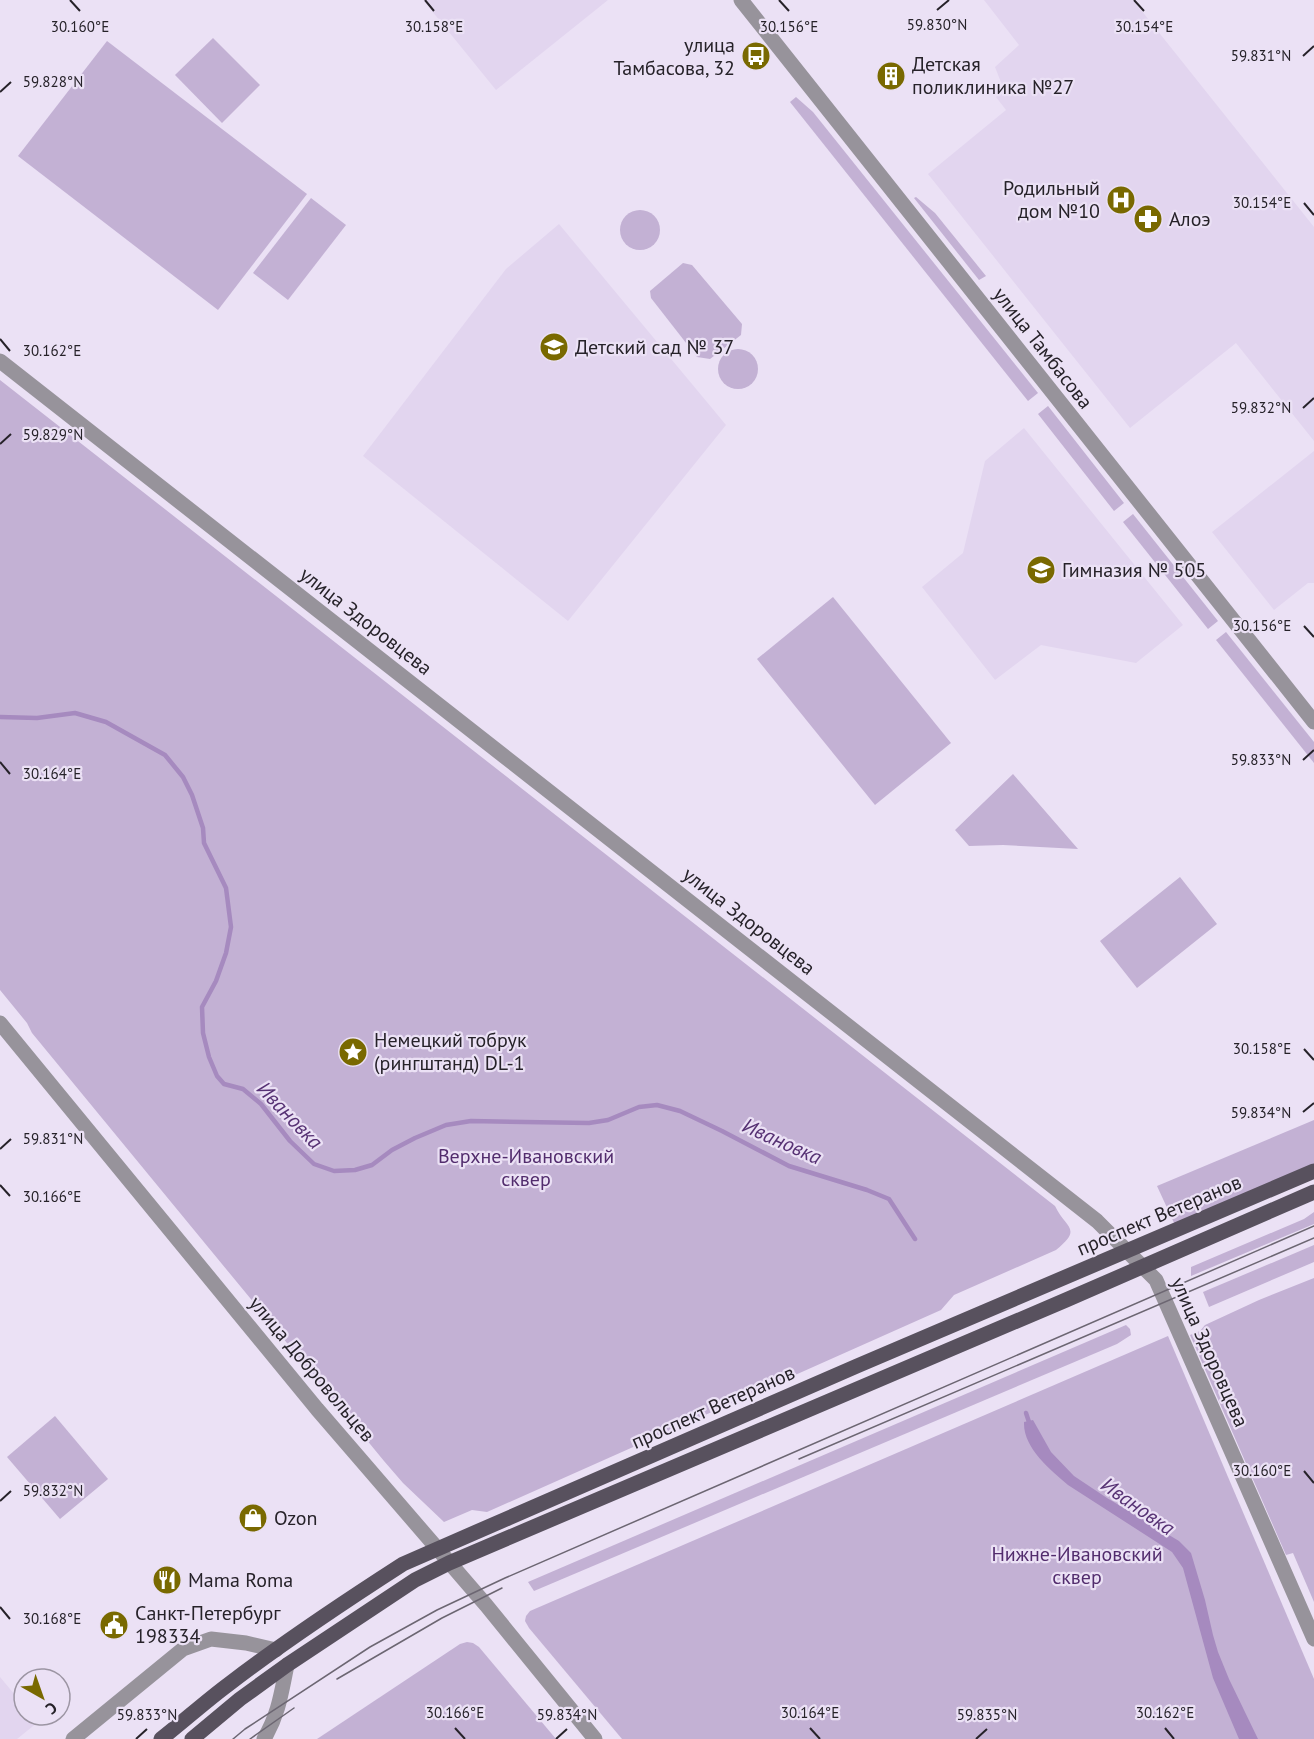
<svg xmlns="http://www.w3.org/2000/svg" width="1314" height="1739" font-family="'PT Sans',sans-serif">
	<rect width="100%" height="100%" fill="#ebe1f5"/>
	<g fill="#e2d5ef">
		<path d="M 423,0 L 608,0 L 496,90 Z"/>
		<path d="M 984,0 L 1133,0 L 1314,227 L 1314,441 L 1236,343 L 1130,428 L 928,174 L 1006,110 L 996,97 L 1004,90 L 995,67 L 1019,45 Z"/>
		<path d="M 559,224 L 726,425 L 568,621 L 363,456 L 506,269 Z"/>
		<path d="M 1024,428 L 1183,625 L 1136,663 L 1041,645 L 995,680 L 922,587 L 963,553 L 985,461 Z"/>
		<path d="M 1314,451 L 1314,583 L 1308,583 L 1274,610 L 1212,532 Z"/>
		<path d="M 0,1677 L 24,1706 L 24,1715 L 32,1715 L 38,1722 L 17,1739 L 0,1739 Z"/>
	</g>
	<g fill="#c3b1d4">
		<path d="M 213,38 L 260,85 L 222,123 L 175,75 Z"/>
		<path d="M 107,41 L 307,194 L 218,310 L 18,156 Z"/>
		<path d="M 796,97 L 813,112 L 1038,393 L 1028,401 L 790,102 Z"/>
		<path d="M 916,197 L 935,213 L 986,276 L 979,280 L 914,198 Z"/>
		<path d="M 311,198 L 346,225 L 288,300 L 253,273 Z"/>
		<circle cx="640" cy="230" r="20"/>
		<path d="M 683,263 L 692,265 L 742,324 L 741,335 L 710,359 L 697,357 L 651,298 L 650,291 Z"/>
		<circle cx="738" cy="369" r="20"/>
		<path d="M 0,380 L 1055,1206 C 1066,1229 1083,1228 1056,1250 L 954,1295 L 941,1310 L 487,1512 L 472,1510 L 444,1522 L 403,1483 L 384,1461 L 32,1033 L 27,1023 L 0,990 Z"/>
		<path d="M 1048,406 L 1124,503 L 1114,511 L 1038,414 Z"/>
		<path d="M 1133,514 L 1218,621 L 1208,629 L 1123,522 Z"/>
		<path d="M 833,597 L 951,743 L 875,805 L 757,659 Z"/>
		<path d="M 1226,632 L 1314,742 L 1314,763 L 1216,640 Z"/>
		<path d="M 1013,774 L 1078,849 L 1003,845 L 969,846 L 955,830 Z"/>
		<path d="M 1180,877 L 1217,924 L 1137,988 L 1100,941 Z"/>
		<path d="M 1314,1120 L 1314,1165 L 1175,1225 L 1157,1186 Z"/>
		<path d="M 1314,1212 L 1314,1224 L 1191,1276 L 1191,1267 L 1304,1219 Z"/>
		<path d="M 1314,1245 L 1314,1262 L 1209,1307 L 1203,1292 Z"/>
		<path d="M 1314,1278 L 1314,1602 L 1293,1553 L 1286,1555 L 1190,1335 L 1200,1331 L 1205,1325 L 1259,1300 Z"/>
		<path d="M 1126,1325 L 1130,1329 L 1131,1335 L 1117,1344 L 534,1591 L 528,1582 Z"/>
		<path d="M 1168,1336 L 1314,1679 L 1314,1739 L 622,1739 L 529,1628 L 525,1621 L 526,1616 L 530,1611 Z"/>
		<path d="M 55,1416 L 108,1479 L 60,1519 L 7,1457 Z"/>
		<path d="M 467,1642 L 473,1643 L 479,1647 L 556,1739 L 317,1739 L 460,1644 Z"/>
	</g>
	<path fill="#a68abf" d="M 1033,1420 L 1051,1452 L 1074,1476 L 1107,1498 L 1179,1541 L 1191,1553 L 1205,1600 L 1213,1635 L 1218,1652 L 1229,1679 L 1258,1739 L 1239,1739 L 1213,1678 L 1183,1568 L 1172,1552 L 1068,1485 C 1050,1469 1023,1448 1024,1422 Z"/>
	<g fill="none" stroke-linecap="round" stroke-linejoin="round">
		<g stroke="#a68abf" stroke-width="4.5">
			<path d="M 0,717 L 37,718 L 75,713 L 106,722 L 165,755 L 183,777 L 192,795 L 203,828 L 204,843 L 226,888 L 231,927 L 226,953 L 216,981 L 202,1007 L 203,1033 L 209,1057 L 217,1076 L 224,1084 L 243,1089 L 261,1104 L 290,1141 L 314,1164 L 334,1171 L 355,1170 L 372,1165 L 392,1150 L 415,1138 L 446,1125 L 471,1121 L 589,1123 L 608,1120 L 639,1107 L 657,1105 L 680,1111 L 722,1131 L 789,1166 L 867,1190 L 889,1199 L 915,1239"/>
			<path d="M 1026,1413 L 1030,1425"/>
		</g>
		<g stroke="#97939b" stroke-width="15">
			<path d="M 741,0 L 1314,722"/>
			<path d="M 0,361 L 1097,1221 L 1156,1280 L 1314,1639"/>
			<path d="M 0,1023 L 317,1409 L 486,1605 L 595,1739"/>
			<path d="M 73,1739 L 183,1649 L 211,1639 L 246,1643 L 276,1650"/>
			<path d="M 264,1739 C 279,1713 281,1694 287,1665"/>
		</g>
		<g stroke="#58515e" stroke-width="15">
			<path d="M 161,1739 C 184,1721 206,1701 229,1684 C 285,1641 344,1602 403,1564 L 857,1366 L 1314,1171"/>
			<path d="M 192,1739 L 240,1699 L 287,1665 L 415,1580 L 449,1563 L 1066,1300 L 1314,1192"/>
		</g>
		<g stroke="#6c6672" stroke-width="1.5">
			<path d="M 799,1459 L 1314,1238"/>
			<path d="M 337,1679 L 442,1618 L 502,1588"/>
			<path d="M 233,1739 L 245,1729 L 370,1647 L 437,1610 L 505,1578 L 1314,1226"/>
			<path d="M 250,1739 L 294,1708"/>
		</g>
	</g>
	<path fill="none" stroke="#262229" stroke-width="2" d="M 70,0 L 80,11M 425,0 L 434,11M 779,0 L 789,11M 1134,0 L 1144,11M 937,10 L 949,0M 1303,56 L 1314,46M 0,92 L 11,82M 1304,203 L 1314,215M 0,339 L 10,351M 1303,408 L 1314,398M 0,444 L 11,434M 1304,626 L 1314,637M 1303,760 L 1314,750M 0,762 L 10,774M 1304,1049 L 1314,1060M 1303,1112 L 1314,1103M 0,1149 L 11,1139M 0,1185 L 10,1196M 1304,1471 L 1314,1483M 0,1501 L 11,1491M 0,1607 L 10,1619M 455,1728 L 465,1739M 810,1728 L 820,1739M 1165,1728 L 1174,1739M 136,1739 L 147,1729M 556,1739 L 567,1729M 976,1739 L 987,1729"/>
	<defs>
		<g id="bus-disc" transform="scale(1.5)"><circle r="9.5" fill="#796900" stroke="#ebe1f5"/><path d="M-5-6H5V4H4V6H2V4H-2V6H-4V4H-5ZM-3.5-4V0h7V-4ZM-3.5 1.2v1.5H-2V1.2ZM2 1.2v1.5H3.5V1.2Z" fill="#fff"/></g>
		<g id="building-disc" transform="scale(1.5)"><circle r="9.5" fill="#796900" stroke="#ebe1f5"/><path d="M-4-6H4V6H1V3H-1V6H-4ZM-2.5-4.3h1.7v1.8h-1.7ZM.8-4.3h1.7v1.8H.8ZM-2.5-1h1.7V.8h-1.7ZM.8-1h1.7V.8H.8Z" fill="#fff"/></g>
		<g id="hospital-disc" transform="scale(1.5)"><circle r="9.5" fill="#796900" stroke="#ebe1f5"/><path d="M-5-5h3v3.5h4V-5h3V5h-3V1.5h-4V5h-3Z" fill="#fff"/></g>
		<g id="pharmacy-disc" transform="scale(1.5)"><circle r="9.5" fill="#796900" stroke="#ebe1f5"/><path d="M-2-6h4v4h4v4h-4v4h-4v-4h-4v-4h4Z" fill="#fff"/></g>
		<g id="school-disc" transform="scale(1.5)"><circle r="9.5" fill="#796900" stroke="#ebe1f5"/><path d="M0-5L7-2L0 1L-7-2ZM-4 1L0 2.5L4 1V4Q0 6-4 4Z" fill="#fff"/></g>
		<g id="sight-disc" transform="scale(1.5)"><circle r="9.5" fill="#796900" stroke="#ebe1f5"/><path d="M0-6L1.8-2.2L6-1.7L2.9 1.2L3.7 5.4L0 3.3L-3.7 5.4L-2.9 1.2L-6-1.7L-1.8-2.2Z" fill="#fff"/></g>
		<g id="shop-disc" transform="scale(1.5)"><circle r="9.5" fill="#796900" stroke="#ebe1f5"/><path d="M-5-2.5h2.3a2.7 3.5 0 0 1 5.4 0H5L5.5 6h-11ZM-1.5-2.5h3a1.5 2.3 0 0 0-3 0Z" fill="#fff"/></g>
		<g id="restaurant-disc" transform="scale(1.5)"><circle r="9.5" fill="#796900" stroke="#ebe1f5"/><path d="M-5-6h1v4h1v-4h1v4h1v-4h1v5L-1.5 .5V6h-2V.5L-5-1ZM5-6V6H3V1.5H1.5Q1.5-4 5-6Z" fill="#fff"/></g>
		<g id="civic-disc" transform="scale(1.5)"><circle r="9.5" fill="#796900" stroke="#ebe1f5"/><path d="M-.6-6.5H3V-4.5H.6V-3L4-1V1h2V6H-6V1h2V-1L-.6-3ZM-1.2 2.5V6h2.4V2.5Z" fill="#fff"/></g>
	</defs>
	<g fill-rule="evenodd">
		<use href="#bus-disc" x="756" y="56"/>
		<use href="#building-disc" x="891" y="76"/>
		<use href="#hospital-disc" x="1121" y="200"/>
		<use href="#pharmacy-disc" x="1148" y="219"/>
		<use href="#school-disc" x="554" y="347"/>
		<use href="#school-disc" x="1041" y="570"/>
		<use href="#sight-disc" x="353" y="1052"/>
		<use href="#shop-disc" x="253" y="1518"/>
		<use href="#restaurant-disc" x="167" y="1580"/>
		<use href="#civic-disc" x="114" y="1625"/>
	</g>
	<g text-anchor="middle" dominant-baseline="central" stroke-width="4.5" stroke-linejoin="round" paint-order="stroke">
		<g font-size="20" fill="#262229" stroke="#ebe1f5" text-anchor="start">
			<text x="735" y="45" text-anchor="end">улица<tspan x="735" dy="23">Тамбасова, 32</tspan></text>
			<text x="912" y="64">Детская<tspan x="912" dy="23">поликлиника №27</tspan></text>
			<text x="1100" y="188" text-anchor="end">Родильный<tspan x="1100" dy="23">дом №10</tspan></text>
			<text x="1169" y="219">Алоэ</text>
			<text x="575" y="347">Детский сад № 37</text>
			<text x="1062" y="570">Гимназия № 505</text>
			<text x="374" y="1040">Немецкий тобрук<tspan x="374" dy="23">(рингштанд) DL-1</tspan></text>
			<text x="274" y="1518">Ozon</text>
			<text x="188" y="1580">Mama Roma</text>
			<text x="135" y="1613">Санкт-Петербург<tspan x="135" dy="23">198334</tspan></text>
		</g>
		<g font-size="20" fill="#262229" stroke="#ebe1f5">
			<text transform="translate(1043 348) rotate(52)">улица Тамбасова</text>
			<text transform="translate(366 621) rotate(38)">улица Здоровцева</text>
			<text transform="translate(749 921) rotate(38)">улица Здоровцева</text>
			<text transform="translate(1159 1215) rotate(-23)">проспект Ветеранов</text>
			<text transform="translate(1210 1352) rotate(66)">улица Здоровцева</text>
			<text transform="translate(312 1369) rotate(50)">улица Добровольцев</text>
			<text transform="translate(713 1407) rotate(-24)">проспект Ветеранов</text>
		</g>
		<g font-size="20" fill="#522c6d" stroke="#ebe1f5">
			<text x="526" y="1156">Верхне-Ивановский<tspan x="526" dy="23">сквер</tspan></text>
			<text x="1077" y="1554">Нижне-Ивановский<tspan x="1077" dy="23">сквер</tspan></text>
		</g>
		<g font-size="21" font-style="italic" fill="#573274" stroke="#ebe1f5">
			<text transform="translate(290 1115) rotate(46)">Ивановка</text>
			<text transform="translate(782 1141) rotate(24)">Ивановка</text>
			<text transform="translate(1138 1506) rotate(35)">Ивановка</text>
		</g>
	</g>
	<g font-size="15" text-anchor="middle" fill="#262229" stroke="#ebe1f5" stroke-width="4.5" stroke-linejoin="round" paint-order="stroke">
		<text x="937" y="30">59.830°N</text>
		<text x="80" y="32">30.160°E</text>
		<text x="434" y="32">30.158°E</text>
		<text x="789" y="32">30.156°E</text>
		<text x="1144" y="32">30.154°E</text>
		<text x="1261" y="61">59.831°N</text>
		<text x="53" y="87">59.828°N</text>
		<text x="1262" y="208">30.154°E</text>
		<text x="52" y="356">30.162°E</text>
		<text x="1261" y="413">59.832°N</text>
		<text x="53" y="440">59.829°N</text>
		<text x="1262" y="631">30.156°E</text>
		<text x="1261" y="765">59.833°N</text>
		<text x="52" y="779">30.164°E</text>
		<text x="1262" y="1054">30.158°E</text>
		<text x="1261" y="1118">59.834°N</text>
		<text x="53" y="1144">59.831°N</text>
		<text x="52" y="1202">30.166°E</text>
		<text x="1262" y="1476">30.160°E</text>
		<text x="53" y="1496">59.832°N</text>
		<text x="52" y="1624">30.168°E</text>
		<text x="455" y="1718">30.166°E</text>
		<text x="810" y="1718">30.164°E</text>
		<text x="1165" y="1718">30.162°E</text>
		<text x="147" y="1720">59.833°N</text>
		<text x="567" y="1720">59.834°N</text>
		<text x="987" y="1720">59.835°N</text>
	</g>
	<g transform="translate(42 1697) rotate(140)"><circle r="28" fill="#ebe1f5" stroke="#9c95a3" stroke-width="1.5"/>
	<path d="M0-4.5L10 22L0 15L-10 22Z" fill="#796900"/>
	<text y="-9" font-size="16" font-weight="bold" text-anchor="middle" fill="#262229">С</text>
	</g>
</svg>
